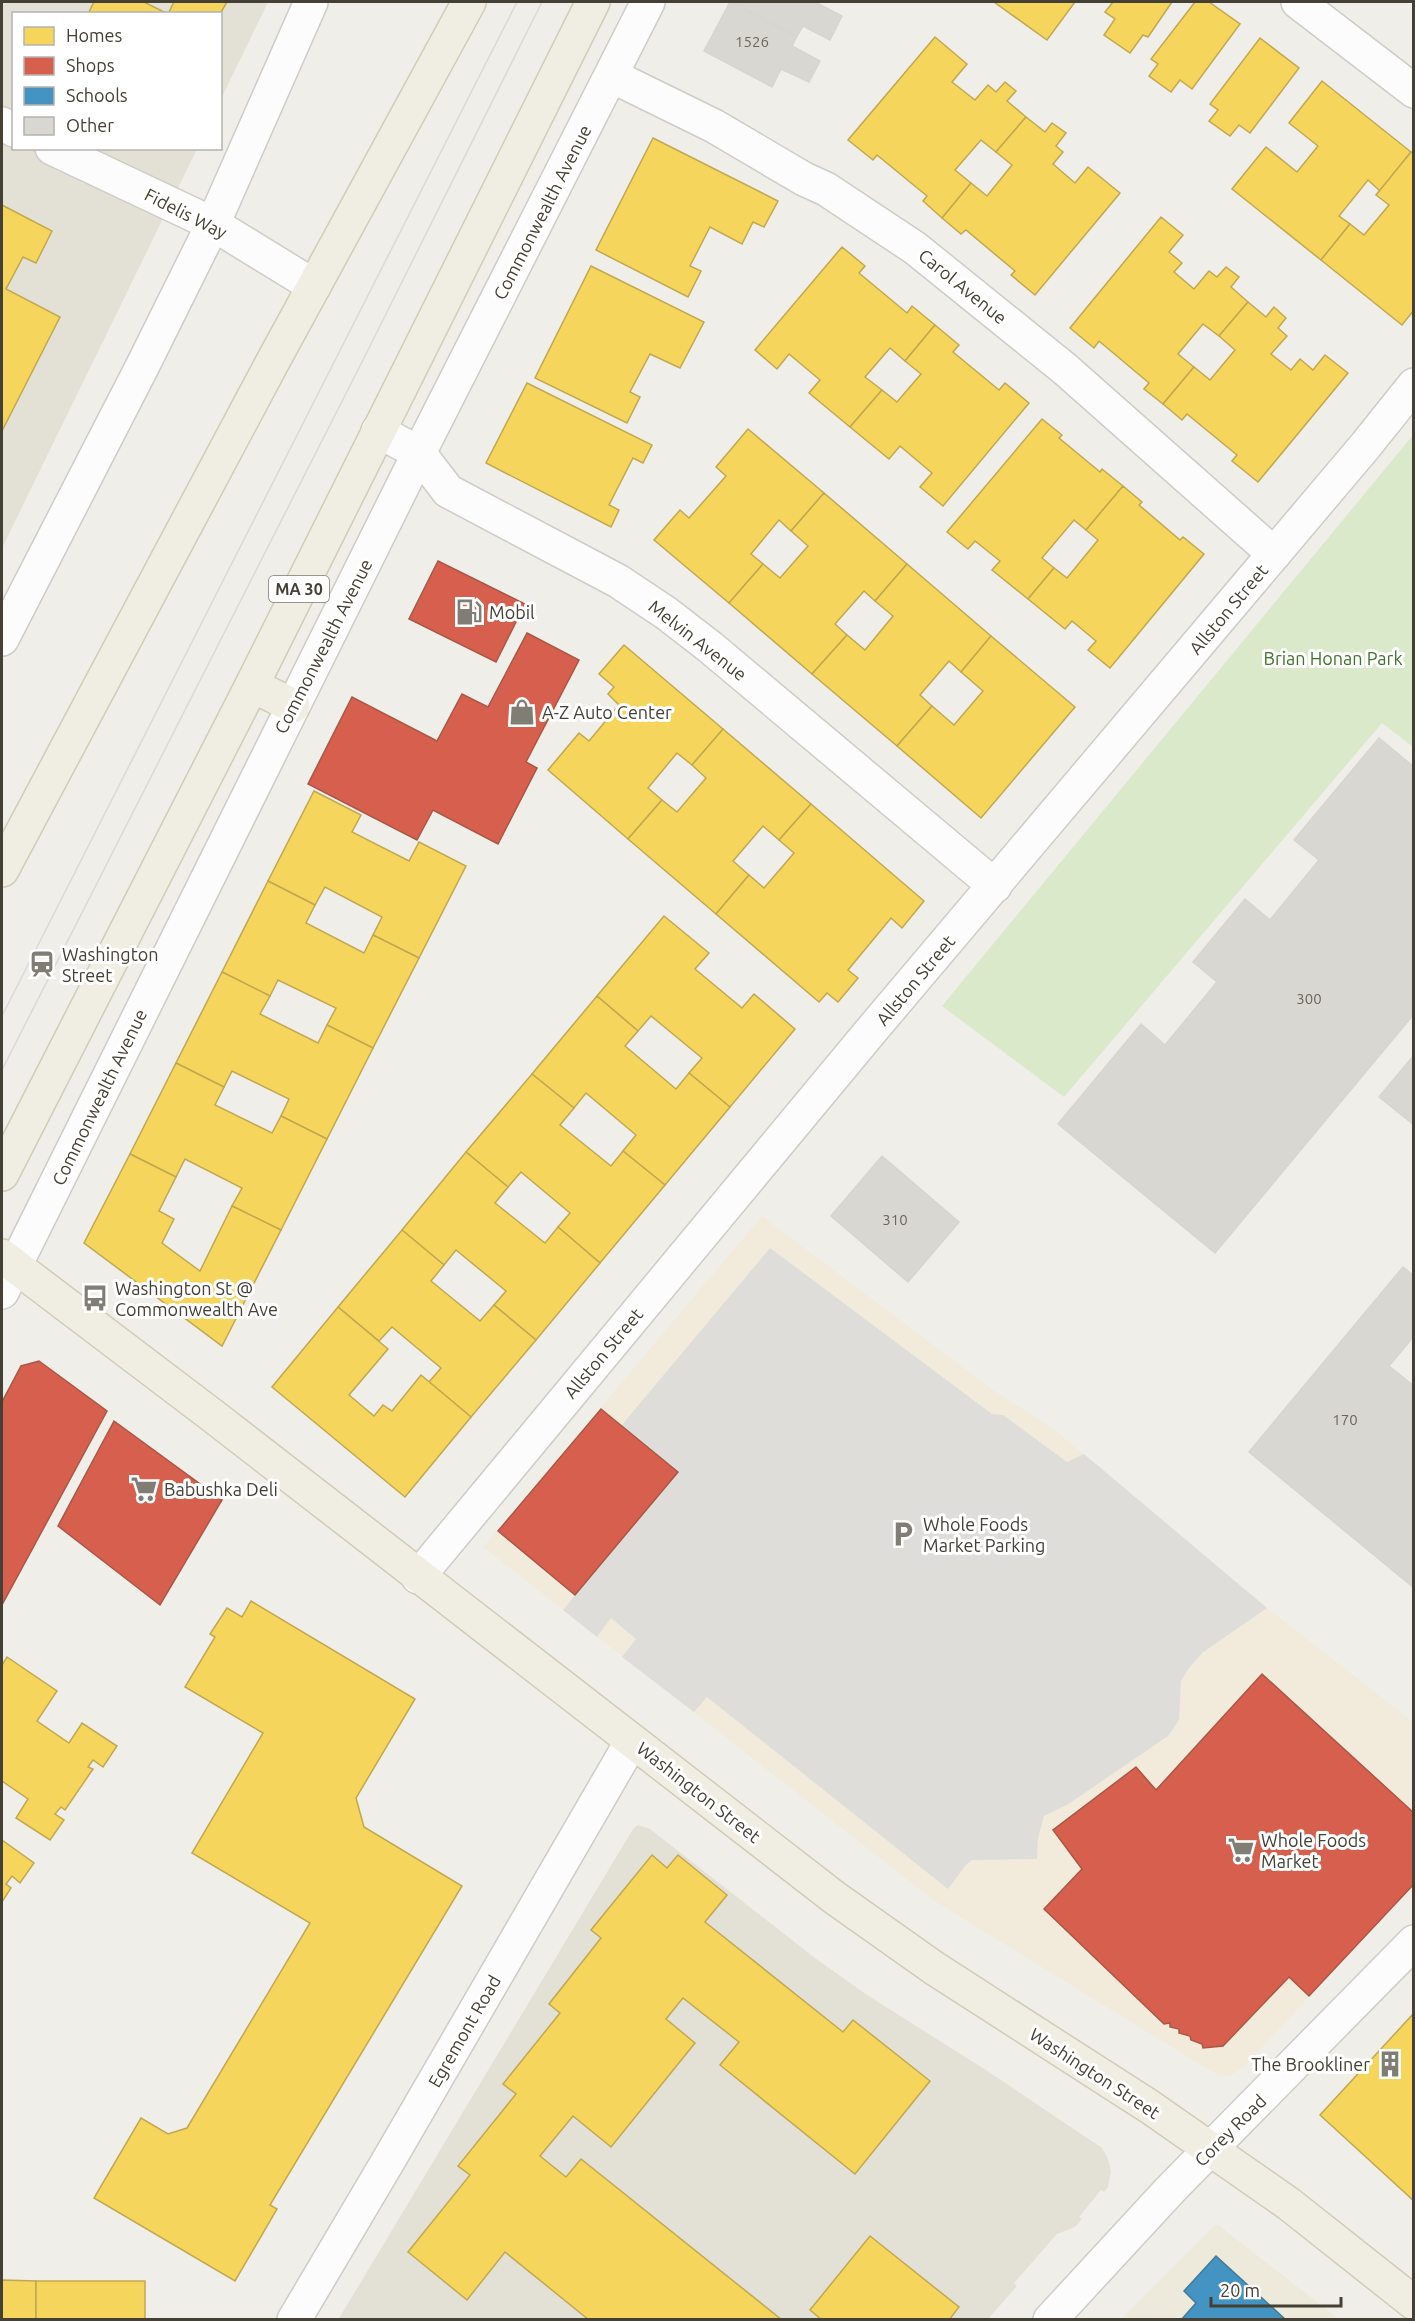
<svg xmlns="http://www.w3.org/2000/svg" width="1415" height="2321" font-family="Ubuntu,sans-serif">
	<rect width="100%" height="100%" fill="#efeee9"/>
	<g fill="#e3e0d6">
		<path d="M 2,2 L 268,2 L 221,99 L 220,14 L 14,14 L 14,148 L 197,149 L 2,548 Z"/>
		<path d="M 638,1825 L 650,1829 L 815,1958 L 867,1995 L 989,2072 L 1102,2148 L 1108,2159 L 1111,2171 L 1108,2187 L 1104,2192 L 1101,2190 L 1079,2217 L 1082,2219 L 1075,2227 L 1057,2234 L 1014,2283 L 1017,2286 L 988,2319 L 338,2320 L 633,1829 Z"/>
	</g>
	<path fill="#f2ebdc" d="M 762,1216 L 993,1390 L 1051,1427 L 1267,1608 L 1413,1722 L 1413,1884 L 1244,2067 L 1229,2076 L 1220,2076 L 1201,2065 L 936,1902 L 483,1547 Z"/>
	<path fill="#edeadb" d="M 1218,2225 L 1339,2319 L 1120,2320 L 1214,2226 Z"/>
	<path fill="#dae9ca" d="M 1413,435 L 1413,747 L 1382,723 L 1064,1097 L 942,1006 Z"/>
	<path fill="#deddd9" d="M 770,1248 L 992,1414 L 1003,1415 L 1067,1462 L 1084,1454 L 1267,1608 L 1202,1653 L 1189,1668 L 1181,1681 L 1179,1720 L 1168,1736 L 1067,1805 L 1044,1816 L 1038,1838 L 1037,1859 L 972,1860 L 966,1865 L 948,1889 L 707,1697 L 694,1712 L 622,1657 L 636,1639 L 611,1618 L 597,1637 L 563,1610 L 678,1472 L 621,1426 Z"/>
	<g fill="#f6d55c" stroke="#c1a850" stroke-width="1.5">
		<path d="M 94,2 L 144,2 L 168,14 L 88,14 Z"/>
		<path d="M 174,2 L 227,2 L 220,14 L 168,14 Z"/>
		<path d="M 994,2 L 1075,2 L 1047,40 Z"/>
		<path d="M 1113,2 L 1172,2 L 1148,37 L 1143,35 L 1130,53 L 1104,35 L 1115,19 L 1105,12 Z"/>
		<path d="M 1195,2 L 1209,2 L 1240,24 L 1192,89 L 1180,80 L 1171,92 L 1149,76 L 1158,64 L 1151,59 Z"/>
		<path d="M 935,37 L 967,64 L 952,82 L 975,100 L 988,85 L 996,92 L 1005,82 L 1016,91 L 1007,101 L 1026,117 L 996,152 L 981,140 L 955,170 L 971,183 L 942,218 L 923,201 L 927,196 L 877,155 L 873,160 L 848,140 Z"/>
		<path d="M 1260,38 L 1299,68 L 1250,133 L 1239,125 L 1230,136 L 1209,121 L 1218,110 L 1210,104 Z"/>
		<path d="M 1322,81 L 1411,152 L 1380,191 L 1368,180 L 1339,216 L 1350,224 L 1321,260 L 1232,189 L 1266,147 L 1297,172 L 1318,146 L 1289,123 Z"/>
		<path d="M 1026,117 L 1045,132 L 1052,123 L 1066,133 L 1056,146 L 1063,152 L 1053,164 L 1075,183 L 1088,167 L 1120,193 L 1035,295 L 1011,275 L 1015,271 L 966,230 L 961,234 L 942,218 L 971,183 L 987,196 L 1012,165 L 996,152 Z"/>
		<path d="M 653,138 L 778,201 L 764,227 L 753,222 L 742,244 L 710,227 L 690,266 L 701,271 L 688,297 L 596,250 Z"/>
		<path d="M 1411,152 L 1414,154 L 1414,310 L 1402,325 L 1321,260 L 1350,224 L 1364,235 L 1389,205 L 1376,195 Z"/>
		<path d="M 2,205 L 52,231 L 36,263 L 23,257 L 6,289 L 60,317 L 2,431 Z"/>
		<path d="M 1161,217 L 1183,235 L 1169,252 L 1182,263 L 1174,272 L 1194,289 L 1209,271 L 1217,277 L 1226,267 L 1239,277 L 1231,287 L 1248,302 L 1219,336 L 1203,324 L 1178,354 L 1194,367 L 1163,404 L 1144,389 L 1149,383 L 1099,341 L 1094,348 L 1070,328 Z"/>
		<path d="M 842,247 L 865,266 L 859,273 L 907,313 L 912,306 L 935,325 L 905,361 L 890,348 L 865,377 L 882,390 L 850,427 L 809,393 L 820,380 L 789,354 L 777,369 L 755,350 Z"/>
		<path d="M 591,266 L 704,322 L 680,368 L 650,354 L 630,392 L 640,397 L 627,423 L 535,378 Z"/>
		<path d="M 1248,302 L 1266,317 L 1274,307 L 1286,318 L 1278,328 L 1287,336 L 1271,354 L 1291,370 L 1300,359 L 1313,370 L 1325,355 L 1348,373 L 1258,482 L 1232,461 L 1237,455 L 1187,414 L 1182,420 L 1163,404 L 1194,367 L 1210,380 L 1235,350 L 1219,336 Z"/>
		<path d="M 935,325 L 959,345 L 953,352 L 999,390 L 1005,383 L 1029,403 L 943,506 L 920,487 L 932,473 L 900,446 L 889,459 L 850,427 L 882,390 L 897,402 L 921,374 L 905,361 Z"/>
		<path d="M 527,383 L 652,445 L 643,463 L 633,458 L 609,505 L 619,510 L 611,527 L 486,463 Z"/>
		<path d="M 1042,419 L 1062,435 L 1059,438 L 1100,472 L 1102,469 L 1123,486 L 1086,530 L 1074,520 L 1042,558 L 1054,568 L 1028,599 L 992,570 L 1000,561 L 975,541 L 968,549 L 947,532 Z"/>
		<path d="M 748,429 L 824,493 L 791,531 L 779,520 L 751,554 L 763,564 L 729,603 L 654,540 L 680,510 L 689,518 L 726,476 L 716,467 Z"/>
		<path d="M 1123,486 L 1142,502 L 1139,505 L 1180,540 L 1183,537 L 1204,554 L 1110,668 L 1088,650 L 1096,641 L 1072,621 L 1065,629 L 1028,599 L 1054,568 L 1067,578 L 1098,540 L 1086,530 Z"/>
		<path d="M 824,493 L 907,564 L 875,601 L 864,591 L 835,624 L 847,635 L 812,674 L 729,603 L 763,564 L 780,578 L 808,546 L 791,531 Z"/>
		<path d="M 907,564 L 991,636 L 961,672 L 949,661 L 920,695 L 932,706 L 897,746 L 812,674 L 847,635 L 865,650 L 893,616 L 875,601 Z"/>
		<path d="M 991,636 L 1075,707 L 981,818 L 897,746 L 932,706 L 954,725 L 983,691 L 961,672 Z"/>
		<path d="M 624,645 L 723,729 L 692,765 L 677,753 L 648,788 L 662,800 L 628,839 L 548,770 L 579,733 L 589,741 L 619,705 L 608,694 L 614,687 L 599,674 Z"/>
		<path d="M 723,729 L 811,804 L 779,840 L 763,826 L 733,861 L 749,875 L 716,914 L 628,839 L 662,800 L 677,812 L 706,778 L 692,765 Z"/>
		<path d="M 314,791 L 361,815 L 352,832 L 409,861 L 419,842 L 466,866 L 419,958 L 373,935 L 382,917 L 325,887 L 315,905 L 268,881 Z"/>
		<path d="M 811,804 L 924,901 L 902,928 L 891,918 L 848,970 L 858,978 L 838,1002 L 827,993 L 819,1002 L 716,914 L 749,875 L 764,888 L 794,853 L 779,840 Z"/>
		<path d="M 268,881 L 315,905 L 306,923 L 364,953 L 373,935 L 419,958 L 373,1048 L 327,1025 L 336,1008 L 278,980 L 270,996 L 222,972 Z"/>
		<path d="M 664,916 L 709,953 L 695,969 L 742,1008 L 754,994 L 795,1029 L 730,1107 L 689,1073 L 702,1058 L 651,1016 L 638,1031 L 597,996 Z"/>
		<path d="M 222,972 L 270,996 L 260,1014 L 318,1043 L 327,1025 L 373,1048 L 327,1139 L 281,1116 L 289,1099 L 232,1071 L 224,1087 L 176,1063 Z"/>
		<path d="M 597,996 L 638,1031 L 625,1046 L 676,1089 L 689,1073 L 730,1107 L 665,1185 L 623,1151 L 636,1135 L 586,1093 L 574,1108 L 532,1074 Z"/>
		<path d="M 176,1063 L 224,1087 L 215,1105 L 272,1133 L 281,1116 L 327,1139 L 281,1230 L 232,1206 L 242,1188 L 185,1159 L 176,1177 L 130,1154 Z"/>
		<path d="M 532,1074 L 574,1108 L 560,1125 L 611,1166 L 623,1151 L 665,1185 L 600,1263 L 558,1227 L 570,1213 L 521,1172 L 508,1187 L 466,1152 Z"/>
		<path d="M 466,1152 L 508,1187 L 495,1203 L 545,1243 L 558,1227 L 600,1263 L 536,1340 L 494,1305 L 506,1291 L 456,1250 L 444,1265 L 402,1230 Z"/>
		<path d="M 130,1154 L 176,1177 L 159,1211 L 174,1219 L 162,1243 L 200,1271 L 232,1206 L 281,1230 L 222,1346 L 84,1243 Z"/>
		<path d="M 402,1230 L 444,1265 L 431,1281 L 480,1321 L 494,1305 L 536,1340 L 471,1417 L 429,1382 L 441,1368 L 392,1327 L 379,1341 L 338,1307 Z"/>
		<path d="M 338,1307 L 388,1349 L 349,1395 L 374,1416 L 383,1405 L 392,1411 L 421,1375 L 471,1417 L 405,1497 L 272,1387 Z"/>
		<path d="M 251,1601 L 415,1699 L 356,1798 L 364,1827 L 462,1886 L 270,2205 L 277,2209 L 235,2281 L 94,2198 L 141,2118 L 168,2134 L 187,2128 L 310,1923 L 192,1853 L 263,1733 L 185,1687 L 215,1637 L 210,1634 L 227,1608 L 242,1617 Z"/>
		<path d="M 7,1657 L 57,1691 L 37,1721 L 69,1743 L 82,1723 L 117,1746 L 103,1767 L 93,1760 L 88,1767 L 93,1769 L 65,1810 L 61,1807 L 55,1814 L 64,1820 L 50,1840 L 16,1818 L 28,1799 L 2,1781 L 2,1665 Z"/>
		<path d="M 2,1840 L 34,1863 L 20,1883 L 12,1876 L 6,1884 L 11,1888 L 2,1902 Z"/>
		<path d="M 652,1855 L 667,1868 L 678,1855 L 727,1895 L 705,1922 L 843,2032 L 853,2020 L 930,2081 L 855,2174 L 720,2065 L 739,2042 L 683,1998 L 666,2019 L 695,2043 L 611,2147 L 573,2116 L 540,2156 L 566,2177 L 581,2159 L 782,2320 L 589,2320 L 505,2252 L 467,2300 L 408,2252 L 470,2175 L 458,2166 L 516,2094 L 503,2084 L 560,2013 L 549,2004 L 601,1938 L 591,1930 Z"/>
		<path d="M 1414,2013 L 1414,2201 L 1320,2115 Z"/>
		<path d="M 870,2236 L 959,2307 L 949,2320 L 822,2320 L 810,2310 Z"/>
		<path d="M 2,2280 L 36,2281 L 36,2320 L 2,2320 Z"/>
		<rect x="36" y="2281" width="109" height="39"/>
	</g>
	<g fill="#d6604d" stroke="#aa5646" stroke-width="1.5">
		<path d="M 438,561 L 525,604 L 496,662 L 409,619 Z"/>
		<path d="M 527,633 L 579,660 L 526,762 L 537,768 L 498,844 L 433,810 L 417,840 L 308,784 L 352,697 L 437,741 L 462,694 L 488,707 Z"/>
		<path d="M 39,1361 L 107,1411 L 2,1605 L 2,1402 L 21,1366 Z"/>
		<path d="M 601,1409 L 678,1472 L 575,1595 L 498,1531 Z"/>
		<path d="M 114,1421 L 222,1500 L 160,1605 L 58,1526 Z"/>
		<path d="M 1262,1674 L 1414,1813 L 1414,1884 L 1309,1996 L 1289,1977 L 1223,2046 L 1203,2048 L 1202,2044 L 1191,2040 L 1190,2036 L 1179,2033 L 1179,2029 L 1170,2027 L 1170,2023 L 1164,2024 L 1044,1909 L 1082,1869 L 1053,1830 L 1136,1767 L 1156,1790 Z"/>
	</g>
	<path fill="#4393c3" stroke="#447a98" stroke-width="1.5" d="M 1216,2256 L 1286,2320 L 1181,2320 L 1196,2303 L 1184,2291 Z"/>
	<g fill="#d9d7d1" stroke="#d7d5cf" stroke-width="1.5">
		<path d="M 730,2 L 797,36 L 792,46 L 820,61 L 809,82 L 781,69 L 772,87 L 704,51 Z"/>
		<path d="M 730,2 L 815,2 L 842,16 L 830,40 L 803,26 L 797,36 Z"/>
		<path d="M 1379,738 L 1414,767 L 1414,1014 L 1215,1253 L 1058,1124 L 1141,1024 L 1165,1045 L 1217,982 L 1193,962 L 1245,899 L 1270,920 L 1319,860 L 1294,840 Z"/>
		<path d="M 1414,1055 L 1414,1125 L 1379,1097 Z"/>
		<path d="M 882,1156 L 959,1222 L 908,1282 L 831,1216 Z"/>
		<path d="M 1403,1267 L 1414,1276 L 1414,1336 L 1389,1366 L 1414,1386 L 1414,1588 L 1249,1452 Z"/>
	</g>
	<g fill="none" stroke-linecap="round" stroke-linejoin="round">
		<g stroke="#cdccc7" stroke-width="36">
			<g id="minor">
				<path d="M 1298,2 L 1414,91"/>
				<path d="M 612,76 L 714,126 L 804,179 L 826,189 L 915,248 L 1065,369 L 1274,554"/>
				<path d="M 2,124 L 14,130"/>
				<path d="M 52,148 L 213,224 L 314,286"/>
				<path d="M 378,431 L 419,453 L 448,491 L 618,581 L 666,613 L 710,647 L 995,886"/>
				<path d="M 2,639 L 142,367 L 213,224 L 311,2"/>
				<path d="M 2,1292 L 419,453 L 648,2"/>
				<path d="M 418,1577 L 870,1032 L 1366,445 L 1414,385"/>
				<path d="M 294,2320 L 387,2163 L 632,1741"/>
				<path d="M 1050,2320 L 1170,2190 L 1414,1942"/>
			</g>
		</g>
		<g stroke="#d1cbb7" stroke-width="36">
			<g id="major">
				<path d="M 252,685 L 293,706"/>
				<path d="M 2,870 L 272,363 L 469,2"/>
				<path d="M 2,1174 L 252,685 L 593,2"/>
				<path d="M 2,1256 L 213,1416 L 835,1898 L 934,1968 L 1150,2107 L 1289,2204 L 1414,2303"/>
			</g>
		</g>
		<use href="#minor" stroke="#fdfcfc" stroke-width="33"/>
		<use href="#major" stroke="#f0ede3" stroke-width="33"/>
		<g stroke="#d9d9d8" stroke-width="1.5">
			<path d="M 2,1016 L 517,2"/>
			<path d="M 2,1070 L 364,358 L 542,2"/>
		</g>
	</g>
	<defs>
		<g id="fuel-bare" transform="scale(2.07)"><path d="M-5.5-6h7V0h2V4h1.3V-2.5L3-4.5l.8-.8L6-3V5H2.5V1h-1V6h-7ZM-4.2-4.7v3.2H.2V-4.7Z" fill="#807d74" stroke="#fff" stroke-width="2.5" paint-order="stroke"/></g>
		<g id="shop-bare" transform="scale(2.07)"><path d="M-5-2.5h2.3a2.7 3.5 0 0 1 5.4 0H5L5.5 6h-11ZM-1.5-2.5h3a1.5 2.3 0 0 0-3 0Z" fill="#807d74" stroke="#fff" stroke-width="2.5" paint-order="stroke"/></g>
		<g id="station-bare" transform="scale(2.07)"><path d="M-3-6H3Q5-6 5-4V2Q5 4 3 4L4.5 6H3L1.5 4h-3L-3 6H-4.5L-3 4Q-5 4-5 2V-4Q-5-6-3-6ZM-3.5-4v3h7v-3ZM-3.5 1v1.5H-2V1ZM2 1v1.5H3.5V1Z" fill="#807d74" stroke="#fff" stroke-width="2.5" paint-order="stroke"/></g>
		<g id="bus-bare" transform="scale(2.07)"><path d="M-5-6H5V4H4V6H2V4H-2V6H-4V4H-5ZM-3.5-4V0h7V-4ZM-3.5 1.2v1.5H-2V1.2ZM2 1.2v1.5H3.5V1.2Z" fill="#807d74" stroke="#fff" stroke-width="2.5" paint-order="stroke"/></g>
		<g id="supermarket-bare" transform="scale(2.07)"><path d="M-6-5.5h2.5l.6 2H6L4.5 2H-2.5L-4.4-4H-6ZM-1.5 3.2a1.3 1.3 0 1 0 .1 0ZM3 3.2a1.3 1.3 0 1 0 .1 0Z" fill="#807d74" stroke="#fff" stroke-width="2.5" paint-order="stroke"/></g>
		<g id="parking-bare" transform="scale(2.07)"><path d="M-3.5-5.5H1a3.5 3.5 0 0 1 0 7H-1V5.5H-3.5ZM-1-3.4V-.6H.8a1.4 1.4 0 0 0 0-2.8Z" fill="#807d74" stroke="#fff" stroke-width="2.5" paint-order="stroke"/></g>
		<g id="building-bare" transform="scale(2.07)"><path d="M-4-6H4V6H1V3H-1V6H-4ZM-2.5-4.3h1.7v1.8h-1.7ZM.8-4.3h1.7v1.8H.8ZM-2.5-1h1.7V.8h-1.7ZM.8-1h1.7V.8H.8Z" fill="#807d74" stroke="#fff" stroke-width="2.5" paint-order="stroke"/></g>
	</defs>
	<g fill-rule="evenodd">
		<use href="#fuel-bare" x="469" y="612"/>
		<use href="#shop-bare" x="522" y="712"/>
		<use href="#station-bare" x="42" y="964"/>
		<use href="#bus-bare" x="95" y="1298"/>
		<use href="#supermarket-bare" x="144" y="1489"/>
		<use href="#parking-bare" x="903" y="1534"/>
		<use href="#supermarket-bare" x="1241" y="1850"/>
		<use href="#building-bare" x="1390" y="2064"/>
	</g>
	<g text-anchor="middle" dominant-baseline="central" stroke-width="6" stroke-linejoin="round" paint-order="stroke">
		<g font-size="15" fill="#6b665d">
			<text x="752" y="41">1526</text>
			<text x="1309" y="998">300</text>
			<text x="895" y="1219">310</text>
			<text x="1345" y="1419">170</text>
		</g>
		<rect fill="#fff" stroke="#7d7972" stroke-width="1.5" x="269" y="576" width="60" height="26" rx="4.5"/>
		<g font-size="16" font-weight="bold" fill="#454035">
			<text x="299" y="589">MA 30</text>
		</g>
		<g font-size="18" fill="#454035" stroke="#fff">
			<text transform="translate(542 212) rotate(-63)">Commonwealth Avenue</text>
			<text transform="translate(186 213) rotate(27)">Fidelis Way</text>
			<text transform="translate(963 286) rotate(39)">Carol Avenue</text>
			<text transform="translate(1228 609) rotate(-50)">Allston Street</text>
			<text transform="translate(698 640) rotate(38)">Melvin Avenue</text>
			<text transform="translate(323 646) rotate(-63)">Commonwealth Avenue</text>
			<text transform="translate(915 980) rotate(-50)">Allston Street</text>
			<text transform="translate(99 1097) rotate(-64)">Commonwealth Avenue</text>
			<text transform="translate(603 1353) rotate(-50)">Allston Street</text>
			<text transform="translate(699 1792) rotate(38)">Washington Street</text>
			<text transform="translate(464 2031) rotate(-60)">Egremont Road</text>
			<text transform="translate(1095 2073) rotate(33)">Washington Street</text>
			<text transform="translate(1230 2130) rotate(-45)">Corey Road</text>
		</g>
		<g font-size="18" fill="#454035" stroke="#fff" text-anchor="start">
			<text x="489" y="612">Mobil</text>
			<text x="542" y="712">A-Z Auto Center</text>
			<text x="62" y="954">Washington<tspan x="62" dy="21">Street</tspan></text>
			<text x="115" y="1288">Washington St @<tspan x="115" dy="21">Commonwealth Ave</tspan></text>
			<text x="164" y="1489">Babushka Deli</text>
			<text x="923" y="1524">Whole Foods<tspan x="923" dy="21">Market Parking</tspan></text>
			<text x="1261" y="1840">Whole Foods<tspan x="1261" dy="21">Market</tspan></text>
			<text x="1370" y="2064" text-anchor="end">The Brookliner</text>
		</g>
		<g font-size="18" fill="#40742b" stroke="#fff">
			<text x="1333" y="658">Brian Honan Park</text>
		</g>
	</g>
	<rect width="1415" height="2321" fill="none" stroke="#454035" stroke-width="6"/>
	<rect x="12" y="12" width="210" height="138" fill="#ffffff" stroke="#b5b3ae" stroke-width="1.5"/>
	<rect x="24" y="27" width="30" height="18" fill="#f6d55c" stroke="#b5b3ae" stroke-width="1.5"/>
	<text x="66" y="42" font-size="18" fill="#454035">Homes</text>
	<rect x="24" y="57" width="30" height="18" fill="#d6604d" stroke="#b5b3ae" stroke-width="1.5"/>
	<text x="66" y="72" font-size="18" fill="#454035">Shops</text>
	<rect x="24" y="87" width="30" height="18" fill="#4393c3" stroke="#b5b3ae" stroke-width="1.5"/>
	<text x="66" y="102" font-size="18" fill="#454035">Schools</text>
	<rect x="24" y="117" width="30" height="18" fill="#d9d7d1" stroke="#b5b3ae" stroke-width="1.5"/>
	<text x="66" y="132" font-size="18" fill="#454035">Other</text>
	<path d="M1211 2297v9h130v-9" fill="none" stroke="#454035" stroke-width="3"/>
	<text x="1220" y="2297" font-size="18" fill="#454035" stroke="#ffffff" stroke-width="4.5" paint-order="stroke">20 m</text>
</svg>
